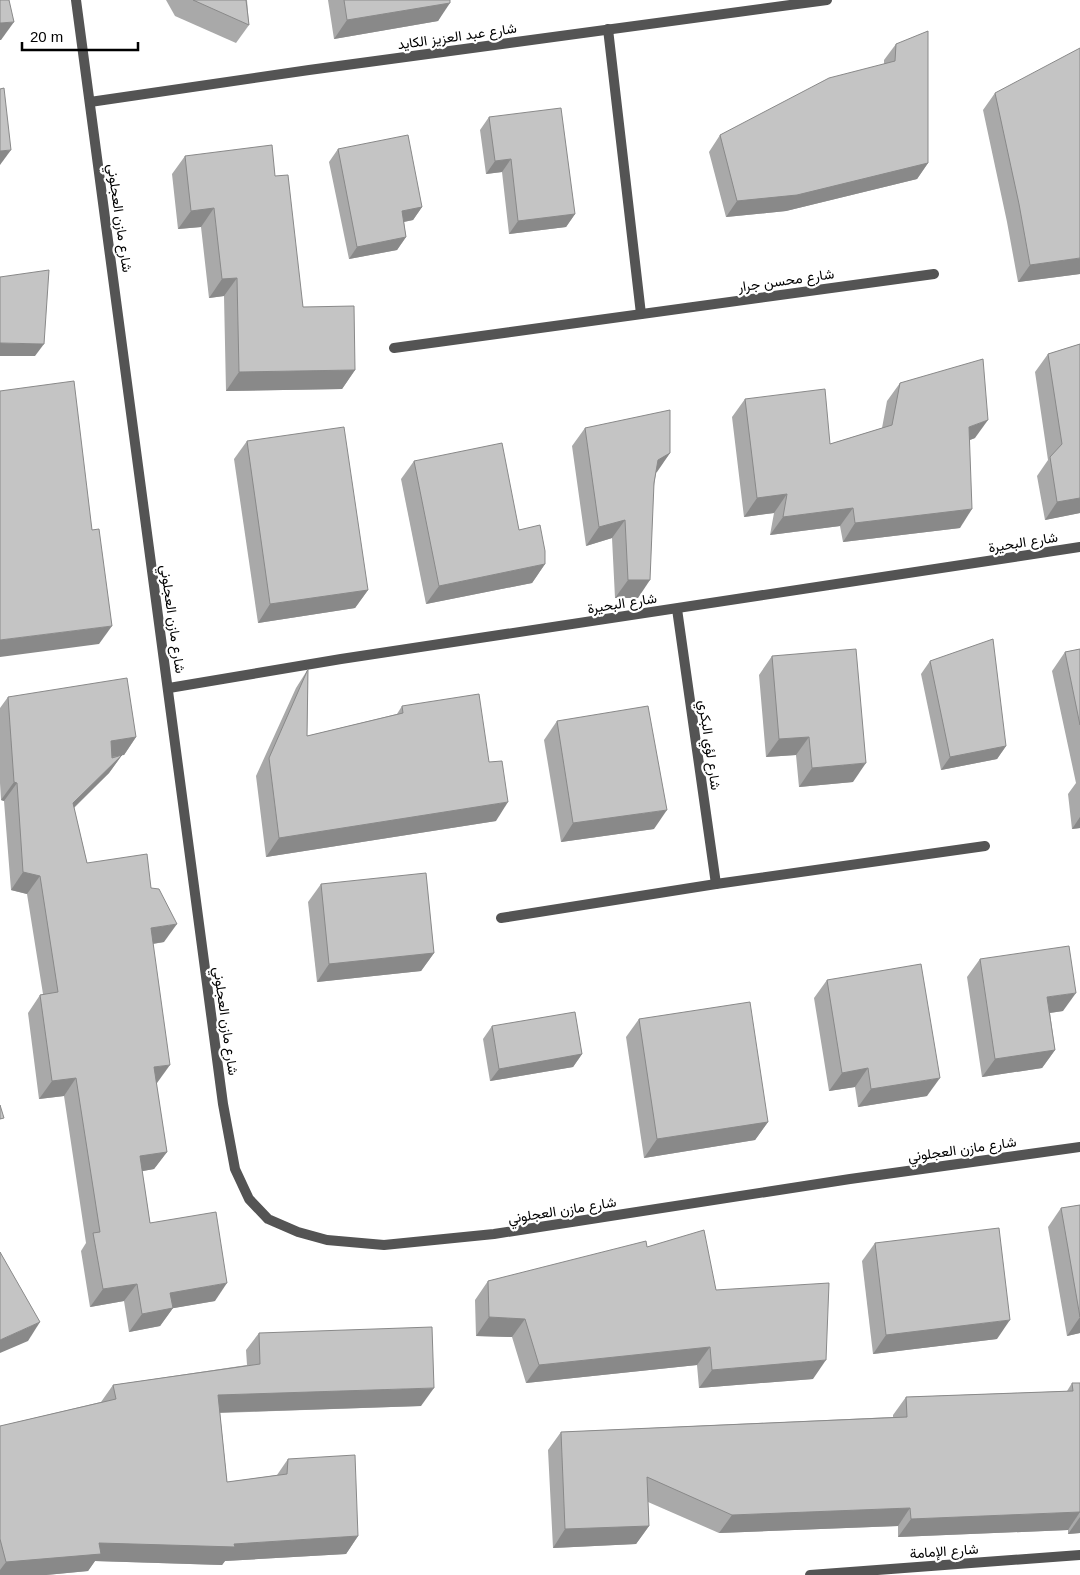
<svg xmlns="http://www.w3.org/2000/svg" width="1080" height="1575" font-family="Arial,Vazirmatn,sans-serif">
	<rect width="100%" height="100%" fill="#fff"/>
	<g fill="none" stroke-linecap="round" stroke-linejoin="round">
		<g stroke="#545454" stroke-width="10">
			<path d="M 76,0 L 223,1104 L 235,1169 L 249,1199 L 268,1219 L 298,1232 L 327,1240 L 384,1245 L 494,1234 L 850,1179 L 1080,1147"/>
			<path d="M 608,29 L 641,314"/>
			<path d="M 90,102 L 309,70 L 827,0"/>
			<path d="M 394,348 L 934,274"/>
			<path d="M 677,609 L 716,884"/>
			<path d="M 169,688 L 341,659 L 1080,547"/>
			<path d="M 501,918 L 716,884 L 985,846"/>
			<path d="M 810,1575 L 1080,1555"/>
		</g>
	</g>
	<g fill="#a9a9a9">
		<path d="M 166,0 L 247,0 L 249,25 L 236,43 L 175,16 Z"/>
		<path d="M 328,0 L 450,0 L 438,21 L 334,39 Z"/>
		<path d="M 896,44 L 928,163 L 917,179 L 786,211 L 726,217 L 709,152 L 720,135 L 884,64 L 884,60 Z"/>
		<path d="M 995,93 L 1080,274 L 1018,282 L 1007,222 L 983,110 Z"/>
		<path d="M 489,117 L 575,214 L 566,227 L 509,234 L 502,172 L 486,174 L 480,130 Z"/>
		<path d="M 338,149 L 422,207 L 413,220 L 404,222 L 406,237 L 397,250 L 349,259 L 329,162 Z"/>
		<path d="M 185,156 L 275,176 L 303,307 L 355,370 L 342,389 L 226,391 L 224,296 L 209,298 L 201,227 L 178,229 L 172,174 Z"/>
		<path d="M 1080,344 L 1080,513 L 1045,520 L 1037,476 L 1048,460 L 1035,372 L 1048,354 Z"/>
		<path d="M 900,383 L 975,438 L 970,440 L 960,528 L 843,542 L 840,526 L 770,535 L 774,513 L 744,517 L 732,417 L 745,399 L 830,444 L 882,428 L 887,401 Z"/>
		<path d="M 585,428 L 670,453 L 656,472 L 638,598 L 615,598 L 612,538 L 586,546 L 572,446 Z"/>
		<path d="M 247,441 L 368,590 L 355,608 L 258,623 L 234,459 Z"/>
		<path d="M 414,461 L 519,530 L 545,564 L 532,583 L 426,604 L 401,479 Z"/>
		<path d="M 1080,649 L 1080,828 L 1072,829 L 1068,794 L 1076,783 L 1052,671 L 1065,652 Z"/>
		<path d="M 772,656 L 853,782 L 799,787 L 796,755 L 766,757 L 759,675 Z"/>
		<path d="M 930,661 L 1006,746 L 997,759 L 941,770 L 921,674 Z"/>
		<path d="M 308,669 L 307,736 L 397,714 L 402,706 L 489,762 L 496,821 L 266,857 L 256,776 L 296,688 Z"/>
		<path d="M 8,697 L 136,737 L 124,755 L 122,755 L 109,773 L 74,808 L 87,863 L 151,888 L 164,942 L 153,944 L 157,1083 L 156,1083 L 167,1152 L 154,1169 L 142,1171 L 150,1223 L 215,1301 L 173,1308 L 160,1326 L 129,1332 L 124,1301 L 90,1307 L 81,1251 L 86,1243 L 64,1096 L 39,1099 L 28,1013 L 40,995 L 43,994 L 27,894 L 11,890 L 4,801 L 1,800 L 0,783 L 0,708 Z"/>
		<path d="M 557,721 L 654,829 L 561,842 L 544,740 Z"/>
		<path d="M 321,884 L 434,953 L 421,971 L 317,982 L 308,902 Z"/>
		<path d="M 980,959 L 1063,1011 L 1050,1013 L 1055,1050 L 1042,1068 L 982,1077 L 967,977 Z"/>
		<path d="M 827,980 L 927,1096 L 858,1107 L 855,1087 L 829,1091 L 814,998 Z"/>
		<path d="M 639,1019 L 768,1122 L 755,1140 L 644,1158 L 626,1037 Z"/>
		<path d="M 492,1026 L 582,1054 L 573,1067 L 490,1081 L 483,1039 Z"/>
		<path d="M 1080,1205 L 1080,1333 L 1067,1336 L 1048,1227 L 1061,1208 Z"/>
		<path d="M 875,1243 L 997,1339 L 873,1354 L 862,1261 Z"/>
		<path d="M 647,1247 L 716,1290 L 813,1379 L 699,1388 L 697,1365 L 526,1383 L 512,1337 L 476,1336 L 475,1300 L 488,1281 Z"/>
		<path d="M 259,1333 L 421,1406 L 220,1413 L 227,1482 L 277,1475 L 288,1459 L 358,1536 L 346,1554 L 225,1561 L 222,1565 L 95,1561 L 88,1571 L 46,1575 L 0,1575 L 0,1426 L 101,1402 L 113,1385 L 247,1365 L 246,1350 Z"/>
		<path d="M 1072,1383 L 1080,1383 L 1080,1533 L 1068,1534 L 1068,1530 L 898,1537 L 898,1526 L 719,1533 L 648,1502 L 649,1526 L 636,1544 L 553,1548 L 548,1450 L 561,1432 L 893,1417 L 893,1415 L 906,1397 L 1067,1391 Z"/>
	</g>
	<g fill="#898989">
		<path d="M 450,3 L 438,21 L 334,39 L 347,20 Z"/>
		<path d="M 14,22 L 1,40 L 0,40 L 0,23 Z"/>
		<path d="M 11,150 L 0,165 L 0,151 Z"/>
		<path d="M 511,159 L 502,172 L 486,174 L 495,161 Z"/>
		<path d="M 928,163 L 917,179 L 786,211 L 726,217 L 737,201 Z"/>
		<path d="M 422,207 L 413,220 L 393,224 L 402,211 Z"/>
		<path d="M 214,208 L 201,227 L 178,229 L 191,211 Z"/>
		<path d="M 575,214 L 566,227 L 509,234 L 518,221 Z"/>
		<path d="M 406,237 L 397,250 L 349,259 L 357,247 Z"/>
		<path d="M 1080,258 L 1080,274 L 1018,282 L 1030,265 Z"/>
		<path d="M 237,278 L 224,296 L 209,298 L 222,279 Z"/>
		<path d="M 0,343 L 44,344 L 35,356 L 0,356 Z"/>
		<path d="M 355,370 L 342,389 L 226,391 L 239,372 Z"/>
		<path d="M 988,420 L 975,438 L 956,445 L 969,427 Z"/>
		<path d="M 670,453 L 657,472 L 646,479 L 658,460 Z"/>
		<path d="M 787,494 L 774,513 L 744,517 L 757,498 Z"/>
		<path d="M 1080,498 L 1080,513 L 1045,520 L 1057,502 Z"/>
		<path d="M 853,508 L 840,526 L 770,535 L 783,517 Z"/>
		<path d="M 972,509 L 960,528 L 843,542 L 855,523 Z"/>
		<path d="M 625,520 L 612,538 L 586,546 L 599,527 Z"/>
		<path d="M 545,564 L 532,583 L 426,604 L 439,586 Z"/>
		<path d="M 628,580 L 650,580 L 638,598 L 615,598 Z"/>
		<path d="M 368,590 L 355,608 L 258,623 L 270,604 Z"/>
		<path d="M 112,626 L 99,644 L 0,657 L 0,640 Z"/>
		<path d="M 136,737 L 124,755 L 99,759 L 111,741 Z"/>
		<path d="M 809,737 L 796,755 L 766,757 L 779,739 Z"/>
		<path d="M 1006,746 L 997,759 L 941,770 L 950,757 Z"/>
		<path d="M 122,755 L 109,773 L 60,821 L 73,803 Z"/>
		<path d="M 866,763 L 853,782 L 799,787 L 812,768 Z"/>
		<path d="M 14,782 L 17,783 L 4,801 L 1,800 Z"/>
		<path d="M 508,802 L 496,821 L 266,857 L 279,838 Z"/>
		<path d="M 667,810 L 654,829 L 561,842 L 573,823 Z"/>
		<path d="M 1080,817 L 1080,828 L 1072,829 Z"/>
		<path d="M 23,872 L 40,876 L 27,894 L 11,890 Z"/>
		<path d="M 177,924 L 164,942 L 138,946 L 151,928 Z"/>
		<path d="M 434,953 L 421,971 L 317,982 L 329,964 Z"/>
		<path d="M 1076,993 L 1063,1011 L 1035,1015 L 1047,997 Z"/>
		<path d="M 1055,1050 L 1042,1068 L 982,1077 L 995,1059 Z"/>
		<path d="M 582,1054 L 573,1067 L 490,1081 L 499,1069 Z"/>
		<path d="M 170,1065 L 157,1083 L 141,1085 L 154,1067 Z"/>
		<path d="M 868,1068 L 855,1087 L 829,1091 L 842,1073 Z"/>
		<path d="M 76,1078 L 64,1096 L 39,1099 L 52,1081 Z"/>
		<path d="M 940,1078 L 927,1096 L 858,1107 L 871,1089 Z"/>
		<path d="M 768,1122 L 755,1140 L 644,1158 L 657,1139 Z"/>
		<path d="M 167,1152 L 154,1169 L 127,1174 L 140,1156 Z"/>
		<path d="M 227,1283 L 215,1301 L 157,1311 L 170,1293 Z"/>
		<path d="M 137,1284 L 124,1301 L 90,1307 L 103,1289 Z"/>
		<path d="M 173,1308 L 160,1326 L 129,1332 L 142,1314 Z"/>
		<path d="M 489,1317 L 525,1319 L 512,1337 L 476,1336 Z"/>
		<path d="M 1080,1317 L 1080,1333 L 1067,1336 Z"/>
		<path d="M 1010,1320 L 997,1339 L 873,1354 L 886,1335 Z"/>
		<path d="M 40,1322 L 28,1341 L 0,1353 L 0,1340 Z"/>
		<path d="M 710,1347 L 697,1365 L 526,1383 L 539,1365 Z"/>
		<path d="M 826,1360 L 813,1379 L 699,1388 L 712,1370 Z"/>
		<path d="M 434,1388 L 421,1406 L 205,1413 L 218,1395 Z"/>
		<path d="M 910,1508 L 898,1526 L 719,1533 L 732,1515 Z"/>
		<path d="M 1080,1512 L 1068,1530 L 898,1537 L 911,1519 Z"/>
		<path d="M 1080,1517 L 1080,1533 L 1068,1534 Z"/>
		<path d="M 649,1526 L 636,1544 L 553,1548 L 565,1529 Z"/>
		<path d="M 358,1536 L 346,1554 L 225,1561 L 222,1565 L 95,1561 L 88,1571 L 46,1575 L 0,1575 L 0,1570 L 6,1562 L 99,1543 L 234,1544 Z"/>
	</g>
	<g fill="#c4c4c4" stroke="#898989">
		<path d="M 0,0 L 9,0 L 14,22 L 0,23 Z"/>
		<path d="M 193,0 L 246,0 L 249,25 Z"/>
		<path d="M 344,0 L 450,0 L 450,3 L 347,20 Z"/>
		<path d="M 928,31 L 928,163 L 797,195 L 737,201 L 720,135 L 829,78 L 895,61 L 896,44 Z"/>
		<path d="M 1080,48 L 1080,258 L 1030,265 L 1019,204 L 995,93 Z"/>
		<path d="M 4,88 L 11,150 L 0,151 L 0,89 Z"/>
		<path d="M 561,108 L 575,214 L 518,221 L 511,159 L 495,161 L 489,117 Z"/>
		<path d="M 408,135 L 422,207 L 402,211 L 406,237 L 357,247 L 338,149 Z"/>
		<path d="M 272,145 L 275,176 L 288,175 L 303,307 L 354,306 L 355,370 L 239,372 L 237,278 L 222,279 L 214,208 L 191,211 L 185,156 Z"/>
		<path d="M 49,270 L 44,344 L 0,343 L 0,277 Z"/>
		<path d="M 1080,344 L 1080,498 L 1057,502 L 1050,457 L 1062,444 L 1048,354 Z"/>
		<path d="M 983,359 L 988,420 L 969,427 L 972,509 L 855,523 L 853,508 L 783,517 L 787,494 L 757,498 L 745,399 L 825,389 L 830,444 L 892,425 L 900,383 Z"/>
		<path d="M 74,381 L 92,530 L 99,529 L 112,626 L 0,640 L 0,391 Z"/>
		<path d="M 670,410 L 670,453 L 658,460 L 654,483 L 650,580 L 628,580 L 625,520 L 599,527 L 585,428 Z"/>
		<path d="M 344,427 L 368,590 L 270,604 L 247,441 Z"/>
		<path d="M 502,443 L 519,530 L 540,525 L 545,551 L 545,564 L 439,586 L 414,461 Z"/>
		<path d="M 993,639 L 1006,746 L 950,757 L 930,661 Z"/>
		<path d="M 856,649 L 866,763 L 812,768 L 809,737 L 779,739 L 772,656 Z"/>
		<path d="M 1080,649 L 1080,725 L 1065,652 Z"/>
		<path d="M 308,669 L 307,736 L 403,713 L 402,706 L 479,694 L 489,762 L 502,761 L 508,802 L 279,838 L 269,758 Z"/>
		<path d="M 127,678 L 136,737 L 111,741 L 112,758 L 122,755 L 73,803 L 87,863 L 147,854 L 151,888 L 159,889 L 177,924 L 151,928 L 170,1065 L 154,1067 L 167,1152 L 140,1156 L 150,1223 L 216,1212 L 227,1283 L 170,1293 L 173,1308 L 142,1314 L 137,1284 L 103,1289 L 93,1233 L 100,1232 L 76,1078 L 52,1081 L 40,995 L 58,992 L 40,876 L 23,872 L 17,783 L 14,782 L 8,697 Z"/>
		<path d="M 648,706 L 667,810 L 573,823 L 557,721 Z"/>
		<path d="M 426,873 L 434,953 L 329,964 L 321,884 Z"/>
		<path d="M 1069,946 L 1076,993 L 1047,997 L 1055,1050 L 995,1059 L 980,959 Z"/>
		<path d="M 921,964 L 940,1078 L 871,1089 L 868,1068 L 842,1073 L 827,980 Z"/>
		<path d="M 750,1002 L 768,1122 L 657,1139 L 639,1019 Z"/>
		<path d="M 575,1012 L 582,1054 L 499,1069 L 492,1026 Z"/>
		<path d="M 0,1105 L 4,1118 L 0,1119 Z"/>
		<path d="M 1080,1205 L 1080,1317 L 1061,1208 Z"/>
		<path d="M 999,1228 L 1010,1320 L 886,1335 L 875,1243 Z"/>
		<path d="M 704,1230 L 716,1290 L 829,1283 L 826,1360 L 712,1370 L 710,1347 L 539,1365 L 525,1319 L 489,1317 L 488,1281 L 646,1241 L 647,1247 Z"/>
		<path d="M 0,1252 L 40,1322 L 0,1340 Z"/>
		<path d="M 432,1327 L 434,1388 L 218,1395 L 227,1482 L 287,1474 L 288,1459 L 355,1455 L 358,1536 L 234,1544 L 235,1547 L 99,1543 L 101,1554 L 6,1562 L 0,1539 L 0,1426 L 116,1399 L 113,1385 L 260,1364 L 259,1333 Z"/>
		<path d="M 1072,1383 L 1080,1383 L 1080,1512 L 911,1519 L 910,1508 L 732,1515 L 647,1477 L 649,1526 L 565,1529 L 561,1432 L 907,1417 L 906,1397 L 1073,1391 Z"/>
	</g>
	<g text-anchor="middle" dominant-baseline="central" stroke-width="4.5" stroke-linejoin="round" paint-order="stroke">
		<g font-size="14" fill="#000" stroke="#fff">
			<text transform="translate(457 36) rotate(-8)">شارع عبد العزيز الكايد</text>
			<text transform="translate(120 218) rotate(82)">شارع مازن العجلوني</text>
			<text transform="translate(786 280) rotate(-8)">شارع محسن جرار</text>
			<text transform="translate(1023 542) rotate(-9)">شارع البحيرة</text>
			<text transform="translate(622 603) rotate(-9)">شارع البحيرة</text>
			<text transform="translate(173 619) rotate(82)">شارع مازن العجلوني</text>
			<text transform="translate(710 745) rotate(82)">شارع لؤي البكري</text>
			<text transform="translate(226 1021) rotate(82)">شارع مازن العجلوني</text>
			<text transform="translate(962 1149) rotate(-8)">شارع مازن العجلوني</text>
			<text transform="translate(562 1210) rotate(-9)">شارع مازن العجلوني</text>
			<text transform="translate(944 1551) rotate(-4)">شارع الإمامة</text>
		</g>
	</g>
	<path d="M22 42v8h116v-8" fill="none" stroke="#000000" stroke-width="2.5"/>
	<text x="30" y="42" font-size="15" fill="#000000" stroke="#ffffff" stroke-width="4" paint-order="stroke">20 m</text>
</svg>
